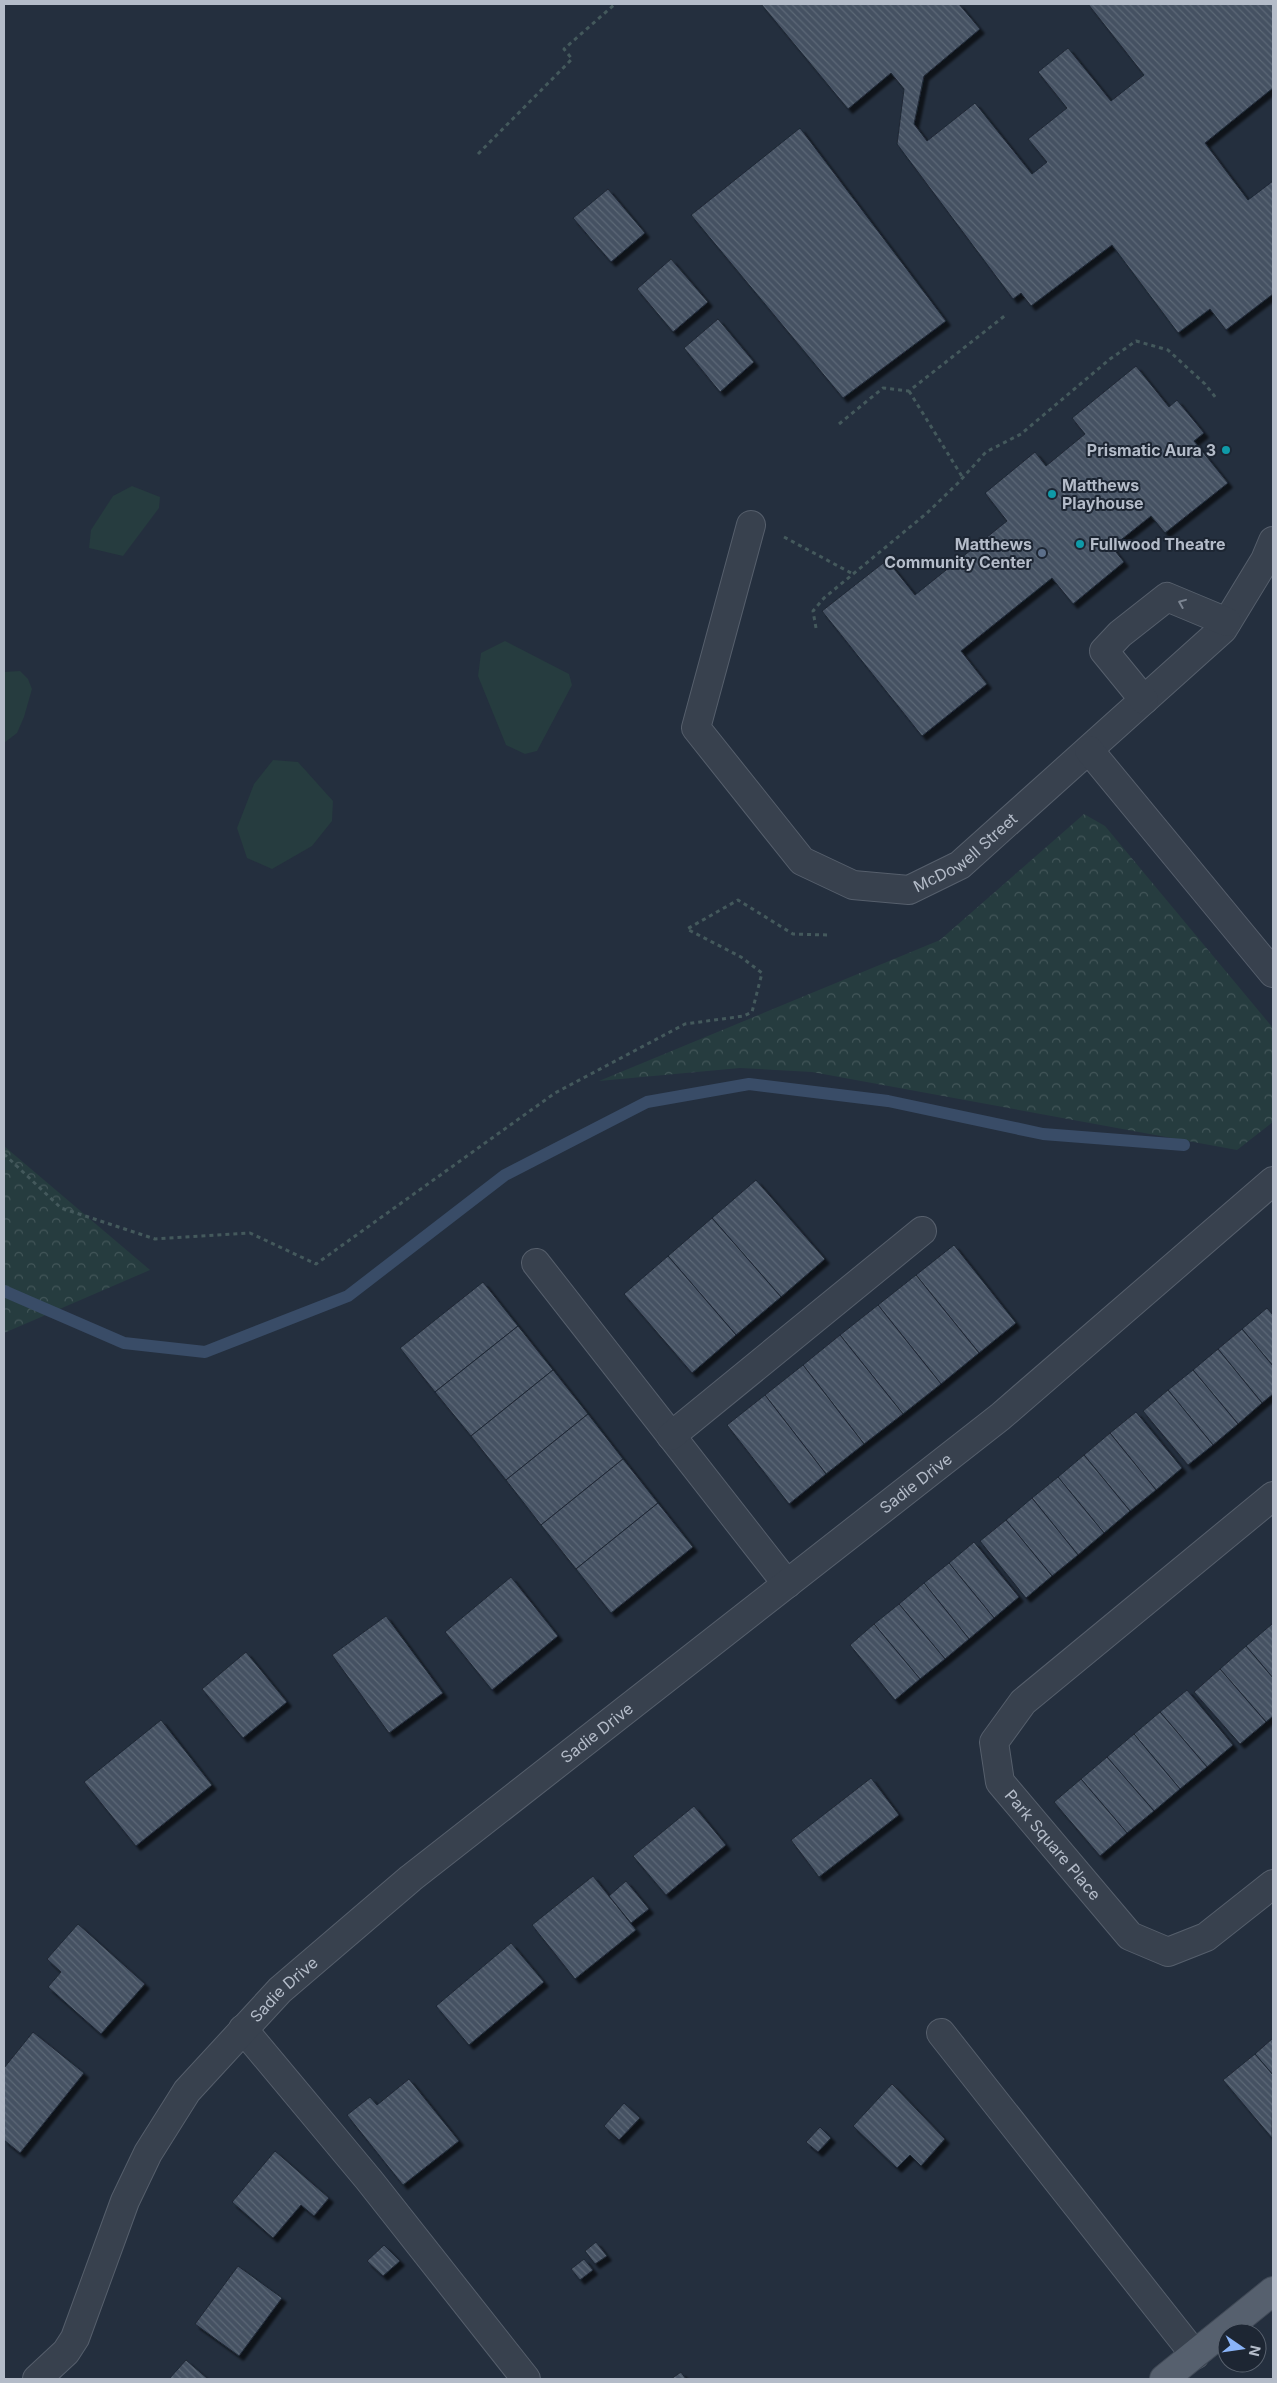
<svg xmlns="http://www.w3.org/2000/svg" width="1277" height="2383" font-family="Inter,sans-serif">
	<defs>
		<pattern id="forest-crowns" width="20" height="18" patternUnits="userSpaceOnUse" patternTransform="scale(1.25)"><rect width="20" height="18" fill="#263c3f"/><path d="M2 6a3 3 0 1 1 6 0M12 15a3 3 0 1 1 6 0" fill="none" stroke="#435659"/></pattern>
		<pattern id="building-back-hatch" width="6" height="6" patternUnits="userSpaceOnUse" patternTransform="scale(1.25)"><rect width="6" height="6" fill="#455162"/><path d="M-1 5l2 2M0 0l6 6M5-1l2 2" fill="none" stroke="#5d6877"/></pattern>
		<filter id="shadow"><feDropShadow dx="4.5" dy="4.5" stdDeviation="1" flood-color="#0009"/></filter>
	</defs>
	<rect width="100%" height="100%" fill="#242f3e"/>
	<g fill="url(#forest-crowns)">
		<path d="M 1084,814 L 1105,826 L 1273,1028 L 1273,1122 L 1237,1150 L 812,1072 L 740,1068 L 599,1081 L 940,940 Z"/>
		<path d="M 4,1146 L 150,1270 L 4,1333 Z"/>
	</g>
	<g fill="#263c3f">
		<path d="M 132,486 L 160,497 L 159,508 L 123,556 L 89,548 L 91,530 L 113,496 Z"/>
		<path d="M 505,641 L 569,674 L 572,685 L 537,751 L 525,754 L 506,745 L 478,676 L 481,653 Z"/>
		<path d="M 20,671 L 28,679 L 32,689 L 24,717 L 17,733 L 4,743 L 4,672 Z"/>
		<path d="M 273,760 L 298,762 L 333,801 L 332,821 L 312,846 L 272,869 L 247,858 L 237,828 L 254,784 Z"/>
	</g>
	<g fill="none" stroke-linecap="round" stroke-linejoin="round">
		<path stroke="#394c67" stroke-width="12" d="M 4,1291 L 124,1343 L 205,1352 L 348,1296 L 505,1175 L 647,1102 L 749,1084 L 888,1101 L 1043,1134 L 1184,1145"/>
	</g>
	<g fill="url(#building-back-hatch)" stroke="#1f2835" filter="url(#shadow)">
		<path d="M 761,4 L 959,4 L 980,29 L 924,76 L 914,124 L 927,141 L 975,103 L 1032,174 L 1047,162 L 1028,139 L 1067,108 L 1038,72 L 1068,48 L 1111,101 L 1144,75 L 1088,4 L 1273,4 L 1273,88 L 1205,143 L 1248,200 L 1273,181 L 1273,294 L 1226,330 L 1210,309 L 1178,333 L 1112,245 L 1031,306 L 1021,293 L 1013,299 L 897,144 L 904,89 L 891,73 L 848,109 Z"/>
		<path d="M 800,128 L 946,321 L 843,398 L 691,215 Z"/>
		<path d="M 608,189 L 645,233 L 611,262 L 573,218 Z"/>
		<path d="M 671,259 L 708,302 L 673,332 L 637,289 Z"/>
		<path d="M 718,319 L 754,362 L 720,392 L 684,348 Z"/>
		<path d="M 1136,366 L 1169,407 L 1177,400 L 1204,433 L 1194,441 L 1228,483 L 1165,533 L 1151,516 L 1112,547 L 1124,562 L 1073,604 L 1052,578 L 961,651 L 987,684 L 922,736 L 822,611 L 887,560 L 915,595 L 1007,521 L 985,493 L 1035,452 L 1046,466 L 1085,434 L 1072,418 Z"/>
		<path d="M 756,1180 L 825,1259 L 781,1297 L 712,1218 Z"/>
		<path d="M 712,1218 L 781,1297 L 736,1335 L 668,1256 Z"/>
		<path d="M 954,1245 L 1016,1323 L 979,1353 L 916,1275 Z"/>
		<path d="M 668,1256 L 736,1335 L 692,1373 L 624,1294 Z"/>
		<path d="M 916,1275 L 979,1353 L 941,1384 L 878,1305 Z"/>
		<path d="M 483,1282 L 518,1326 L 435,1392 L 400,1348 Z"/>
		<path d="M 878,1305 L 941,1384 L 903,1414 L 840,1335 Z"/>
		<path d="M 1267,1308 L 1273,1315 L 1273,1366 L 1242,1329 Z"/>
		<path d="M 518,1326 L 553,1370 L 471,1436 L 435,1392 Z"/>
		<path d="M 1242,1329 L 1273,1366 L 1273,1394 L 1262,1403 L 1218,1349 Z"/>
		<path d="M 840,1335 L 903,1414 L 864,1444 L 803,1365 Z"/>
		<path d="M 1218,1349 L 1262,1403 L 1238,1424 L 1193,1370 Z"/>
		<path d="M 803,1365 L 864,1444 L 826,1474 L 765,1395 Z"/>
		<path d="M 553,1370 L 588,1414 L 506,1480 L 471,1436 Z"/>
		<path d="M 1193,1370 L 1238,1424 L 1213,1445 L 1168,1390 Z"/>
		<path d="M 1168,1390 L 1213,1445 L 1188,1465 L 1143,1411 Z"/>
		<path d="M 765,1395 L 826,1474 L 789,1504 L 727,1425 Z"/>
		<path d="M 1136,1412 L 1182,1468 L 1156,1490 L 1110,1433 Z"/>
		<path d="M 588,1414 L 623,1459 L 541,1525 L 506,1480 Z"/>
		<path d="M 1110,1433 L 1156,1490 L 1130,1511 L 1084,1455 Z"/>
		<path d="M 1084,1455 L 1130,1511 L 1104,1533 L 1058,1477 Z"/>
		<path d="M 623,1459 L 658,1503 L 576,1569 L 541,1525 Z"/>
		<path d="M 1058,1477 L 1104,1533 L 1078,1555 L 1032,1498 Z"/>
		<path d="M 1032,1498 L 1078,1555 L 1052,1576 L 1006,1520 Z"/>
		<path d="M 658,1503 L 693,1547 L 611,1613 L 576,1569 Z"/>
		<path d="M 1006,1520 L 1052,1576 L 1026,1598 L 980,1541 Z"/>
		<path d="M 974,1542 L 1019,1597 L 994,1618 L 949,1563 Z"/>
		<path d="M 949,1563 L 994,1618 L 969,1639 L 924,1583 Z"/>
		<path d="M 511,1577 L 558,1636 L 492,1690 L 445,1632 Z"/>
		<path d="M 924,1583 L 969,1639 L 945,1659 L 899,1604 Z"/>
		<path d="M 899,1604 L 945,1659 L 920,1679 L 874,1624 Z"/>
		<path d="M 386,1616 L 443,1693 L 389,1733 L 332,1655 Z"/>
		<path d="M 874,1624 L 920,1679 L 895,1700 L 850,1645 Z"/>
		<path d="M 1272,1624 L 1273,1626 L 1273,1678 L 1246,1646 Z"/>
		<path d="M 1246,1646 L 1273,1678 L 1273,1716 L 1266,1722 L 1220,1669 Z"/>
		<path d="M 246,1652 L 287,1702 L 243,1738 L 202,1689 Z"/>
		<path d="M 1220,1669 L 1266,1722 L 1240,1744 L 1194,1692 Z"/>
		<path d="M 1187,1690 L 1233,1745 L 1207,1767 L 1160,1712 Z"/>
		<path d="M 1160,1712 L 1207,1767 L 1180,1789 L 1134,1734 Z"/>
		<path d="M 161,1720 L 212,1785 L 136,1846 L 84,1782 Z"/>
		<path d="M 1134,1734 L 1180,1789 L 1154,1811 L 1107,1757 Z"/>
		<path d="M 1107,1757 L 1154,1811 L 1127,1833 L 1081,1779 Z"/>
		<path d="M 871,1778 L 899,1815 L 819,1877 L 791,1840 Z"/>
		<path d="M 1081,1779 L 1127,1833 L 1100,1856 L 1054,1802 Z"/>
		<path d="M 694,1806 L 726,1845 L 666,1895 L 633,1856 Z"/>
		<path d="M 593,1876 L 636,1930 L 575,1979 L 532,1925 Z"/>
		<path d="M 626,1881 L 649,1909 L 631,1923 L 609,1896 Z"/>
		<path d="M 78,1924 L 145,1984 L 101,2034 L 48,1987 L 61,1972 L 47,1959 Z"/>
		<path d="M 511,1943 L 544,1982 L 469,2045 L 436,2006 Z"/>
		<path d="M 33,2032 L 84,2073 L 20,2153 L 4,2140 L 4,2068 Z"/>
		<path d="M 1273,2038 L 1273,2075 L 1255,2054 Z"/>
		<path d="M 1255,2054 L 1273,2075 L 1272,2138 L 1223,2080 Z"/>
		<path d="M 409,2079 L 459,2141 L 403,2185 L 347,2115 L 370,2097 L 377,2105 Z"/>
		<path d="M 892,2084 L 945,2139 L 921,2166 L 910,2155 L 897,2168 L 853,2126 Z"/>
		<path d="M 624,2103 L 640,2118 L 619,2140 L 604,2126 Z"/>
		<path d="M 820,2127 L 831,2138 L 818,2152 L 806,2142 Z"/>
		<path d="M 275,2151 L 329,2198 L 314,2216 L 301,2205 L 273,2238 L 232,2202 Z"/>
		<path d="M 596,2242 L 607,2256 L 595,2264 L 585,2251 Z"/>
		<path d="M 384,2245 L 400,2261 L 383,2276 L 367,2261 Z"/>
		<path d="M 584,2259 L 593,2270 L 580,2280 L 571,2269 Z"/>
		<path d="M 238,2266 L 282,2298 L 239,2356 L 195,2324 Z"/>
		<path d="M 186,2360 L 208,2379 L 169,2379 Z"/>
		<path d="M 681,2372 L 686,2379 L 671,2379 Z"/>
	</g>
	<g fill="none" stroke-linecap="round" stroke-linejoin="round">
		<g stroke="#565f6c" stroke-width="30">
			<g id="minor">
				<path id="s1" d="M 751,525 L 696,728 L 802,861 L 853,885 L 909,890 L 960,865 L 1223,629 L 1265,560 L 1273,541"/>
				<path d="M 1144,700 L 1104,651 L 1120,634 L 1167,597 L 1227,622"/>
				<path d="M 1089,750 L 1273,973"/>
				<path d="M 536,1263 L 787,1584"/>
				<path d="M 671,1436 L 922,1231"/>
				<path id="s2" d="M 1273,1496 L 1023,1702 L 994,1742 L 1000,1782 L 1130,1936 L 1168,1952 L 1206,1937 L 1273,1884"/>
				<path d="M 243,2029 L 369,2180 L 526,2379"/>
				<path d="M 941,2033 L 1195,2355"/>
				<path id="s3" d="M 37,2379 L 66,2352 L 75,2338 L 125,2201 L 148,2153 L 187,2091 L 280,1990 L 411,1878 L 1000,1417 L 1273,1181"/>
			</g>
		</g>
		<g stroke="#414a57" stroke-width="30">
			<path id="major" d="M 1164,2379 L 1273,2291"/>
		</g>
		<g stroke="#44595c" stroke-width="3" stroke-dasharray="4 4" stroke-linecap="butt">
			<path d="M 478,154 L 572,59 L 564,49 L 615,4"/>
			<path d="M 909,391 L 963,478"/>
			<path d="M 839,424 L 883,388 L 909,391 L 1007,314"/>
			<path d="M 784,537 L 853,574"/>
			<path d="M 816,628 L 813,611 L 824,598 L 927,513 L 958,483 L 986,452 L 1021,434 L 1110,359 L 1136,341 L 1168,350 L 1205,384 L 1216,398"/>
			<path d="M 4,1154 L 61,1208 L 155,1239 L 250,1233 L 316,1264 L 555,1093 L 685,1024 L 744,1016 L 752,1012 L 762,973 L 741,957 L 687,929 L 738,900 L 793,934 L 828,935"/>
		</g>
		<use href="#minor" stroke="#38414e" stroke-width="28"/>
		<use href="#major" stroke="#56606e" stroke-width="28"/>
	</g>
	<defs><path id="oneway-chevron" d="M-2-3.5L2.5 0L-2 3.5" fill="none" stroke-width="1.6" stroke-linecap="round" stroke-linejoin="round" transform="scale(1.25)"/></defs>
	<use stroke="#7c8592" href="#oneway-chevron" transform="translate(1182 603) rotate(-158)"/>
	<g fill="#0f9aa8" stroke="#1d2633" stroke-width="2">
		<circle cx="1226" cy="450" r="5"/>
		<circle cx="1052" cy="494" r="5"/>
		<circle cx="1080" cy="544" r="5"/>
	</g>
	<circle fill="#5c6f8a" stroke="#1d2633" stroke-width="2" cx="1042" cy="553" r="5"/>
	<g text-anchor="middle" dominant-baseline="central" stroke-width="4" stroke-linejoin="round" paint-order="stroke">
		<g font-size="16" font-weight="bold" fill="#b4bcc9" stroke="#1d2633" text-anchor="end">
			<text x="1216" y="450">Prismatic Aura 3</text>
			<text x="1062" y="485" text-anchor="start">Matthews<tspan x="1062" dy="18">Playhouse</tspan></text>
			<text x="1032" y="544">Matthews<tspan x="1032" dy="18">Community Center</tspan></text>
			<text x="1090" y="544" text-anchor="start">Fullwood Theatre</text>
		</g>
		<g font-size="16" fill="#b4bcc9" stroke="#1d2633">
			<text stroke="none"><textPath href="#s1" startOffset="561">McDowell Street</textPath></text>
			<text stroke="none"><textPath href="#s3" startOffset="1279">Sadie Drive</textPath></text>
			<text stroke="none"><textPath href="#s3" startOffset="874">Sadie Drive</textPath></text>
			<text stroke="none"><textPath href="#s2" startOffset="496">Park Square Place</textPath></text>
			<text stroke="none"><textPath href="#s3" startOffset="469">Sadie Drive</textPath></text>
		</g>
	</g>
	<rect width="1277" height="2383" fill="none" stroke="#b4bcc9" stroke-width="10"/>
	<g transform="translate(1242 2348) rotate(103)"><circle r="24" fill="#1d2633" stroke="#59626f"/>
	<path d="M0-4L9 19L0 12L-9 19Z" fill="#8ab4f8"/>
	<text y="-8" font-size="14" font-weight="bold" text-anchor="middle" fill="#b4bcc9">N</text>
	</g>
</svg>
